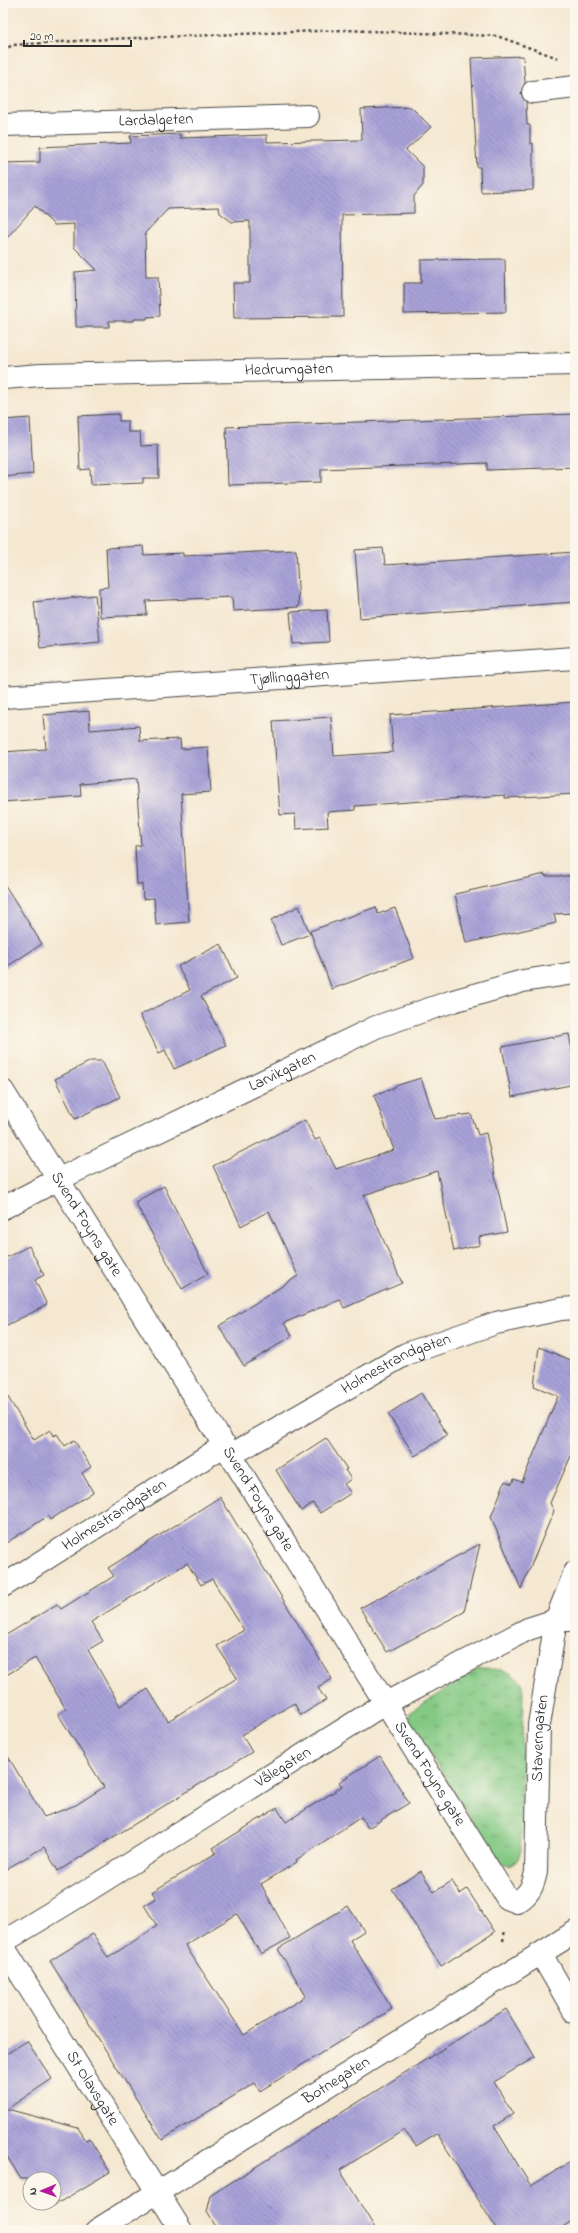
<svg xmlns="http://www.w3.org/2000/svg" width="578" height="2233" font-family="'Indie Flower',sans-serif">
	<defs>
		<pattern id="park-tufts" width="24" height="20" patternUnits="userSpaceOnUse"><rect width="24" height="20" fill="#84c983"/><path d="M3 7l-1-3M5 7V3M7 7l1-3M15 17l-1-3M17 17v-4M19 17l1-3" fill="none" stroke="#6ca36b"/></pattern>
		<pattern id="building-back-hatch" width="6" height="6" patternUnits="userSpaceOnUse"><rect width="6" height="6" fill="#a9a2d9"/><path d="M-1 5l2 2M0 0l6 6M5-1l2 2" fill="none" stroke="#8a84b0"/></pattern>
	</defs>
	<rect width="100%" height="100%" fill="#fbf7ec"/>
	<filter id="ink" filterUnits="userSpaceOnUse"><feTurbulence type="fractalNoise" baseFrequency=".025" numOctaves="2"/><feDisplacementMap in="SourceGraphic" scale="8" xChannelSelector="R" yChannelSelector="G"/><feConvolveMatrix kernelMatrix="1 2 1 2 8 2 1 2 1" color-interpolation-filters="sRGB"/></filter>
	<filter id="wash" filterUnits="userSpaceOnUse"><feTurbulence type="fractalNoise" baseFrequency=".012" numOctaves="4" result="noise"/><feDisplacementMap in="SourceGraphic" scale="16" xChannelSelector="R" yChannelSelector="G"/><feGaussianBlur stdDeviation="0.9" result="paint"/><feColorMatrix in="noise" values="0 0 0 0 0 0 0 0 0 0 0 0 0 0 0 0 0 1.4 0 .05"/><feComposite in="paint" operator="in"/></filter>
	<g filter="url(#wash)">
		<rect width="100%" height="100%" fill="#f5e8d1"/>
		<path fill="url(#park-tufts)" stroke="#587a57" d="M 478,1669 C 499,1669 508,1668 523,1684 L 521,1851 L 518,1859 L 510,1865 L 499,1863 L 491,1852 L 409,1720 L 410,1712 Z"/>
		<g id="blocks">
			<g fill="url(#building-back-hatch)" fill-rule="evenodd">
				<path d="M 523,56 L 525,83 L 521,93 L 526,102 L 527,125 L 530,125 L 530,144 L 533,143 L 533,190 L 481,192 L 480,167 L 477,167 L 471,58 Z"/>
				<path d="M 411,107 L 431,127 L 406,150 L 423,167 L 423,185 L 414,196 L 414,213 L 342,215 L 343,317 L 234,318 L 233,283 L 250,283 L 250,221 L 232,222 L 220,213 L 219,207 L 168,209 L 145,233 L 146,277 L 158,277 L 160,316 L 147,317 L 147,319 L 134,319 L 134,321 L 109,321 L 109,327 L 76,327 L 75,272 L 97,270 L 74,247 L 74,224 L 54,225 L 35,206 L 3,242 L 3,163 L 40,162 L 40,147 L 131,143 L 130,136 L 180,134 L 180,138 L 267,135 L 267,142 L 362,140 L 361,109 Z"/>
				<path d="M 505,259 L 506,312 L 404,314 L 404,283 L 421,283 L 421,260 Z"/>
				<path d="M 119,414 L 119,421 L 128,421 L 128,432 L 140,432 L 141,446 L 158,445 L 159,478 L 143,478 L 143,483 L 91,485 L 90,469 L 80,470 L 78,416 Z"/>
				<path d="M 575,414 L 575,467 L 487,470 L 487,463 L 321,469 L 321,482 L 228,485 L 226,427 Z"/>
				<path d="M 30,418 L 33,474 L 3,477 L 3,420 Z"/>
				<path d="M 143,546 L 144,555 L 183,553 L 183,556 L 296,550 L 299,607 L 233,611 L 232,597 L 146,601 L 147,615 L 100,617 L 99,588 L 108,587 L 106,548 Z"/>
				<path d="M 383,548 L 385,565 L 575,552 L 575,602 L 360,618 L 355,550 Z"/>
				<path d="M 95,595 L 100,642 L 40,648 L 34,602 Z"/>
				<path d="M 327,610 L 329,642 L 293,644 L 290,612 Z"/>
				<path d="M 575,702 L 575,794 L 505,798 L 505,795 L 355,806 L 355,810 L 327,812 L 328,827 L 296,829 L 295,814 L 280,815 L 273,721 L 331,717 L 334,756 L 393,752 L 390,715 Z"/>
				<path d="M 89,711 L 90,730 L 139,726 L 140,741 L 180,739 L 181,749 L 208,747 L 211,792 L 181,794 L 189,922 L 156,925 L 154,898 L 143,899 L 142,884 L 137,884 L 135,846 L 141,845 L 136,779 L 80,784 L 81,796 L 3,802 L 3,752 L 46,749 L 43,715 Z"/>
				<path d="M 545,874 L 545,876 L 575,876 L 575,913 L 554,914 L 556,923 L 466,943 L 455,894 Z"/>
				<path d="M 3,882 L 42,944 L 3,969 Z"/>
				<path d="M 299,906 L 310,934 L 281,945 L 271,920 Z"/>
				<path d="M 376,907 L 378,914 L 395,908 L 414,958 L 332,989 L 310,931 Z"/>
				<path d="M 221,944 L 237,978 L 201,996 L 226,1045 L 174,1069 L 165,1050 L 159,1053 L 140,1015 L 190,990 L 178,966 Z"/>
				<path d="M 569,1034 L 575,1067 L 575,1084 L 512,1097 L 502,1047 Z"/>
				<path d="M 91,1061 L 102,1061 L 120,1097 L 75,1119 L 55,1079 Z"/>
				<path d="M 421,1078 L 435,1119 L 471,1114 L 478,1135 L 486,1133 L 507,1232 L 479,1237 L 480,1245 L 454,1251 L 437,1171 L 364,1195 L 402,1283 L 344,1308 L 340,1299 L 284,1323 L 292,1336 L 244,1366 L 219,1326 L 298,1276 L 269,1211 L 241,1226 L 213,1166 L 305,1120 L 315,1140 L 320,1138 L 336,1169 L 394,1150 L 374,1095 L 395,1087 L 395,1086 Z"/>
				<path d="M 164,1186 L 208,1274 L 182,1289 L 135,1202 Z"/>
				<path d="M 29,1246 L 44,1275 L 35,1280 L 47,1305 L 3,1327 L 3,1259 Z"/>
				<path d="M 539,1347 L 573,1361 L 575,1356 L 575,1447 L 550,1503 L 554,1511 L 521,1589 L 491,1517 L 505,1481 L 512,1484 L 514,1479 L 522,1482 L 558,1396 L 534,1386 Z"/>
				<path d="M 3,1389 L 34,1440 L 50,1430 L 53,1436 L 57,1434 L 65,1446 L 74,1440 L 91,1467 L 82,1473 L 93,1492 L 50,1520 L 48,1516 L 3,1545 Z"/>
				<path d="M 421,1393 L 447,1435 L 415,1456 L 388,1414 Z"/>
				<path d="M 326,1438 L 347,1469 L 345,1470 L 351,1479 L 344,1484 L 351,1493 L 320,1513 L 313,1503 L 301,1511 L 276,1470 Z"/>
				<path d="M 220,1497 L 332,1679 L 318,1688 L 326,1700 L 301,1715 L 294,1703 L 242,1735 L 252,1752 L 58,1871 L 44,1847 L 3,1871 L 3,1748 L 44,1817 L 76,1805 L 104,1787 L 58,1714 L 66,1709 L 35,1658 L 3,1677 L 3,1637 L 57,1604 L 61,1609 L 114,1576 L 108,1568 ZM 187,1563 L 201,1585 L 212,1579 L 244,1630 L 217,1646 L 237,1678 L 168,1721 L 148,1689 L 120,1706 L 88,1650 L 103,1641 L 91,1622 Z"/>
				<path d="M 480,1544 L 464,1612 L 387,1652 L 360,1608 Z"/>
				<path d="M 380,1756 L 409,1803 L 368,1828 L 361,1817 L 296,1860 L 297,1862 L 261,1884 L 290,1938 L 261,1954 L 237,1914 L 185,1945 L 244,2035 L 306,1996 L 278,1949 L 348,1906 L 364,1931 L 350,1940 L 392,2009 L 260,2091 L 255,2083 L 162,2140 L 50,1961 L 93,1934 L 108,1958 L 157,1926 L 144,1905 L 156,1898 L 152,1892 L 216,1853 L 213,1848 L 277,1808 L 286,1822 L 335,1791 L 342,1786 L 339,1782 Z"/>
				<path d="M 421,1871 L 434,1892 L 452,1881 L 460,1894 L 467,1889 L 495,1932 L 441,1966 L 392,1889 Z"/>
				<path d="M 506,2009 L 535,2057 L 494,2082 L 513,2114 L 494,2126 L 531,2186 L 575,2159 L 575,2219 L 558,2230 L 497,2230 L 437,2133 L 416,2146 L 404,2130 L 340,2170 L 376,2230 L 218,2230 L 207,2212 L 211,2195 Z"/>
				<path d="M 27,2041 L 52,2079 L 7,2109 L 78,2128 L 86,2140 L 89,2138 L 110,2172 L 53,2206 L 51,2203 L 54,2203 L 54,2179 L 21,2179 L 3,2150 L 3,2056 Z"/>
			</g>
		</g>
	</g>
	<g filter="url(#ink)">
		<use href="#blocks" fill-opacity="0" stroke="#494744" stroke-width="1"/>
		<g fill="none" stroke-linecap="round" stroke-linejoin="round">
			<g stroke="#494744" stroke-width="24">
				<g id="minor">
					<path d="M 533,92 L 575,87"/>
					<path id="s1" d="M 3,125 L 308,116"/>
					<path id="s2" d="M 3,378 L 41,375 L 575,364"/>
					<path id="s3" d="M 3,697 L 575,658"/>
					<path id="s4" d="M 3,1091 L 507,1898 L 517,1902 C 530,1894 533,1886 536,1872 L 539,1725 L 556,1620 L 575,1572"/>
					<path id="s5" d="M 3,1208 L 59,1179 L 376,1027 L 453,1001 L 523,981 L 575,973"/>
					<path id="s6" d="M 231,1455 L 406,1354 L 496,1323 L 561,1309 L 575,1308"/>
					<path id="s7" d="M 3,1586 L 225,1445"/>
					<path id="s8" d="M 3,1942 L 87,1891 L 384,1704 L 528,1629 L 556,1620 L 575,1620"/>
					<path id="s9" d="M 3,1946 L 181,2230"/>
					<path d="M 541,1954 L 575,2013"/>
					<path id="s10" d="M 97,2230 L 575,1932"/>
				</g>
			</g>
			<g stroke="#494744" stroke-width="2.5" stroke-dasharray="3 3" stroke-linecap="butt">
				<path d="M 3,50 L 13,45 L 108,39 L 345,30 L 497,36 L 558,58"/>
				<path d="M 503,1941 L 505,1930"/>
			</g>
			<use href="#minor" stroke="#fff" stroke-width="22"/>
		</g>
	</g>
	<g text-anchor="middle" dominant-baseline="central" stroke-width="3.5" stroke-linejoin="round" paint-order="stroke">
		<g font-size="16" fill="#2b2b2b" stroke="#fbf7ec">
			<text stroke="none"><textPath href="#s1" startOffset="153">Lardalgeten</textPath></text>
			<text stroke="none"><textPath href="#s2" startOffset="286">Hedrumgaten</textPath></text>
			<text stroke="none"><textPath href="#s3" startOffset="287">Tjøllinggaten</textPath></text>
			<text stroke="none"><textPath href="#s5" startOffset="311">Larvikgaten</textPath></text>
			<text stroke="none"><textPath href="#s4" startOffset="157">Svend Foyns gate</textPath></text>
			<text stroke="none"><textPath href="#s6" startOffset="189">Holmestrandgaten</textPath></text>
			<text stroke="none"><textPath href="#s4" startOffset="481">Svend Foyns gate</textPath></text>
			<text stroke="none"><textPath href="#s7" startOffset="132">Holmestrandgaten</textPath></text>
			<text stroke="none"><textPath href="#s4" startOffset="1133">Staverngaten</textPath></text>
			<text stroke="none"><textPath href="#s8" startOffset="330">Vålegaten</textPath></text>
			<text stroke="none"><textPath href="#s4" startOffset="805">Svend Foyns gate</textPath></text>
			<text stroke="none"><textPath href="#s10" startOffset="282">Botnegaten</textPath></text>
			<text stroke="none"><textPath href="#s9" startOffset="168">St Olavsgate</textPath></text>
		</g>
	</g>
	<rect width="578" height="2233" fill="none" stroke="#fbf7ec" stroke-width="16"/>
	<g transform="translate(42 2191) rotate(268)"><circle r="19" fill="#fbf7ec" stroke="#a8a59f"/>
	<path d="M0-3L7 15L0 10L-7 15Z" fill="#b5179e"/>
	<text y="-6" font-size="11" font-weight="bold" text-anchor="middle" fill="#2b2b2b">N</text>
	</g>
	<path d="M24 40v6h107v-6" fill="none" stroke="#2b2b2b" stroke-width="2"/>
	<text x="30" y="40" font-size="12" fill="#2b2b2b" stroke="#fbf7ec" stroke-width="3" paint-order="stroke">20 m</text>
</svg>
